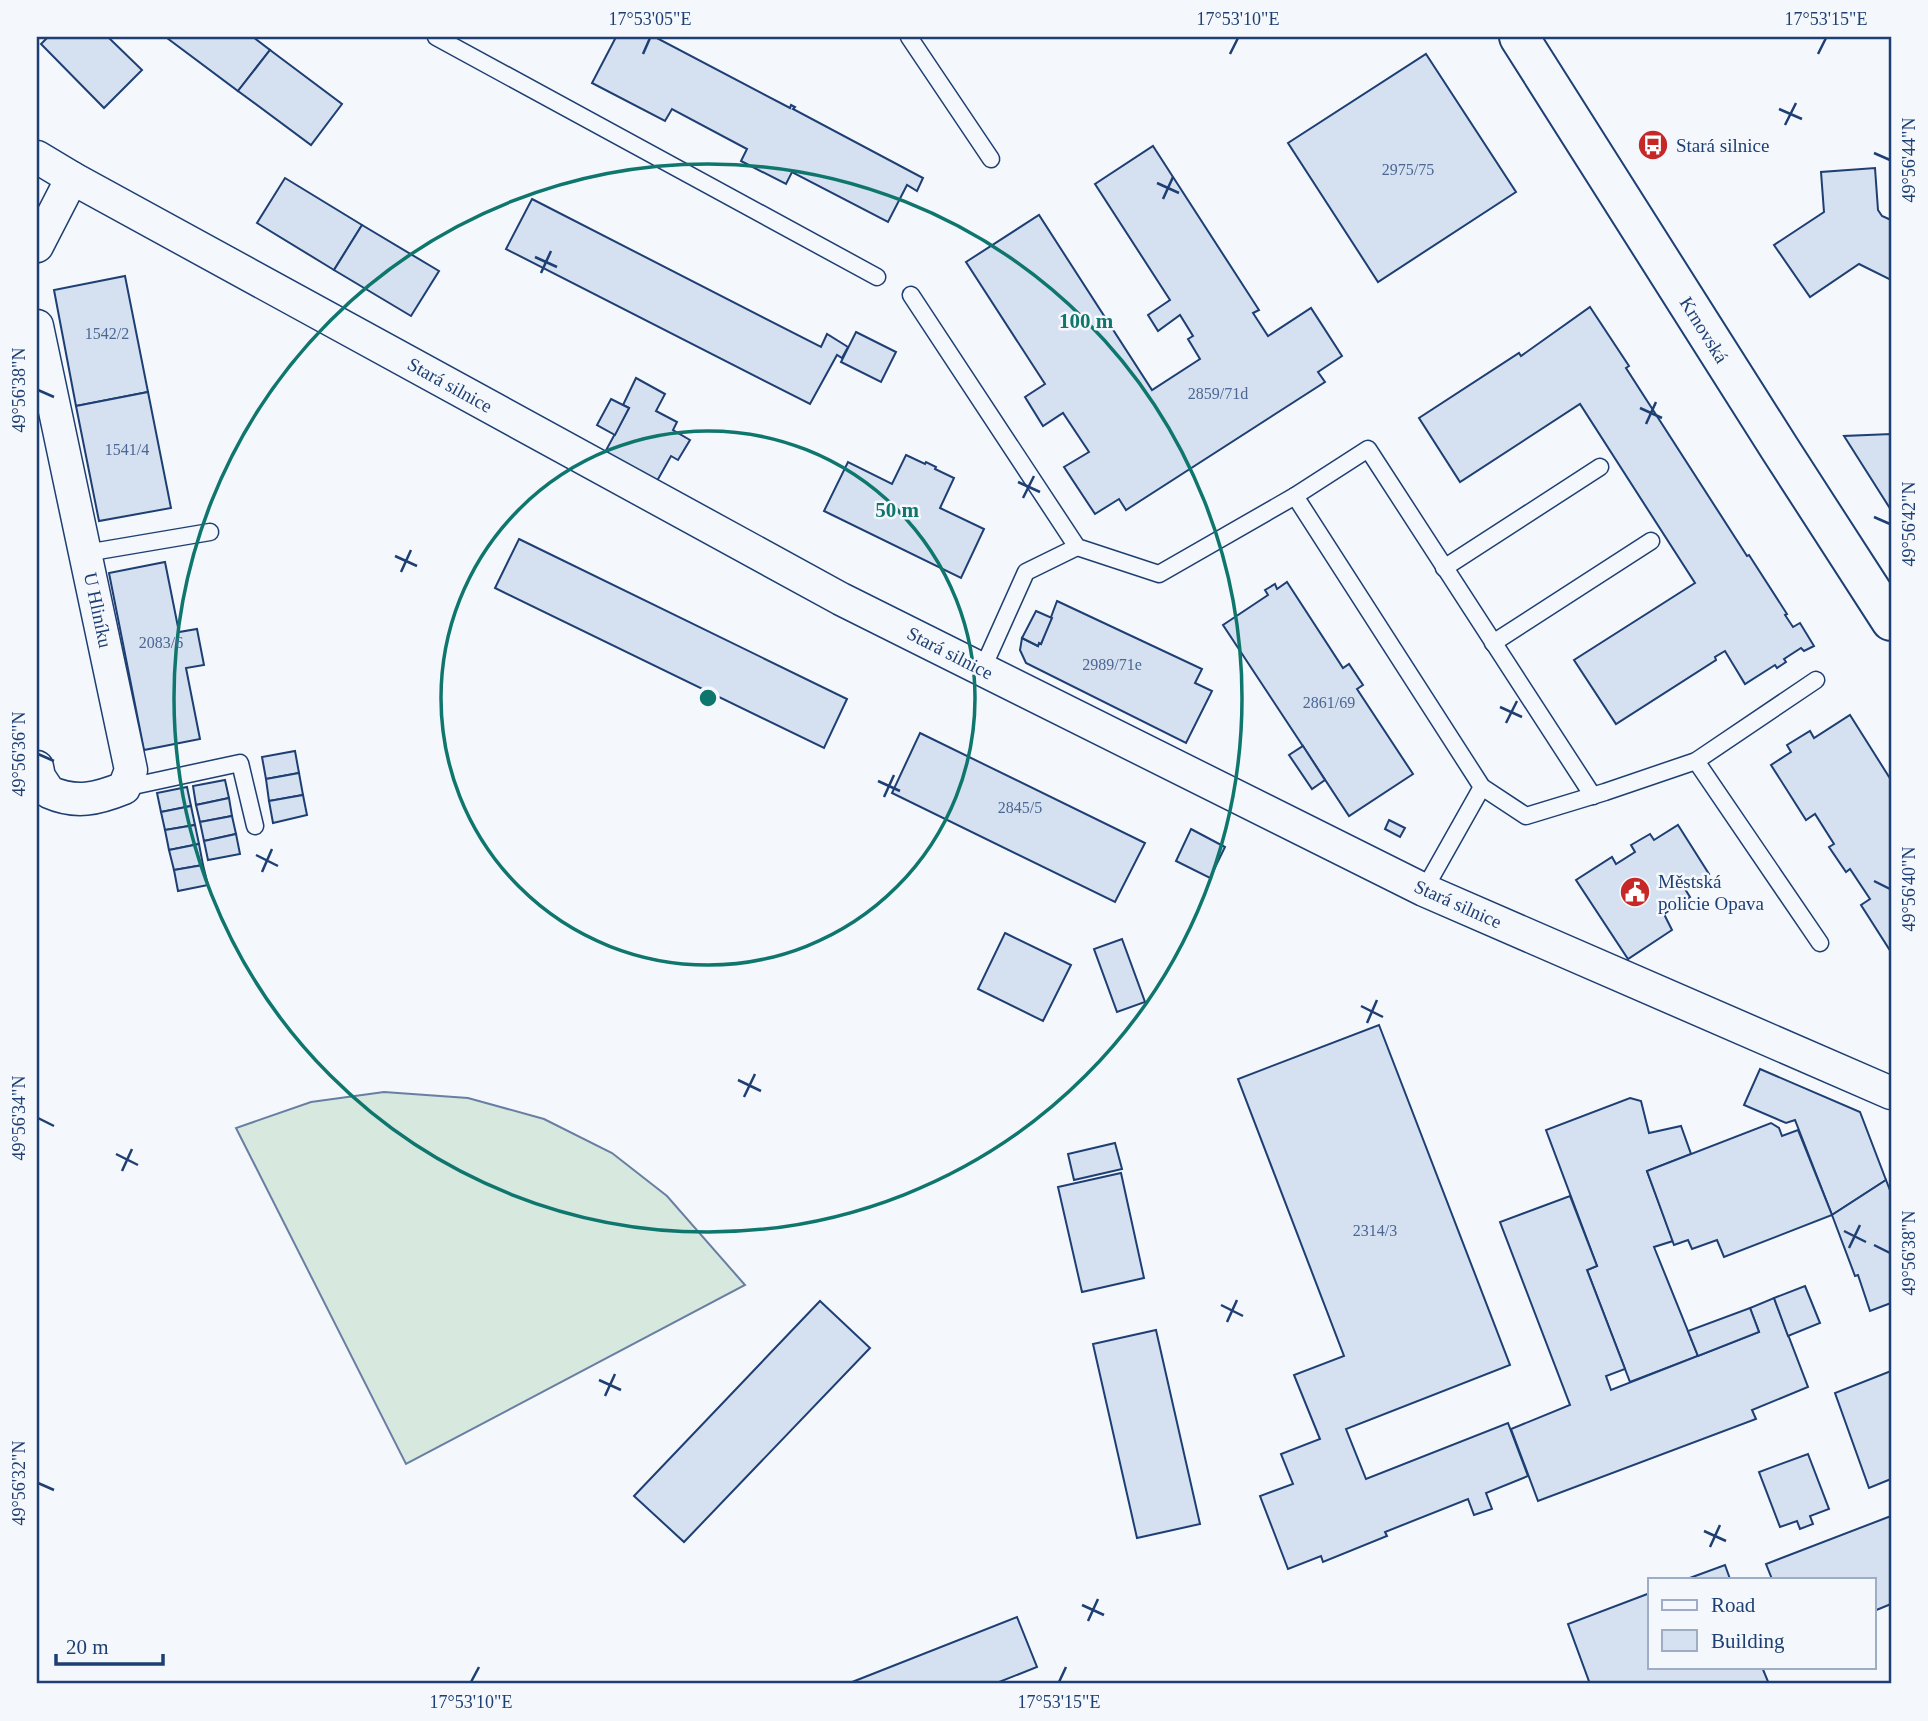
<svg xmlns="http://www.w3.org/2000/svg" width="1928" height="1721" font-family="Georgia,serif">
	<rect width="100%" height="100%" fill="#f4f7fb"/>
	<path fill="#d7e8df" stroke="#687fa3" stroke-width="2" d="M 384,1092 L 468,1098 L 544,1119 L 612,1153 L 667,1196 L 745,1285 L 406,1464 L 236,1128 L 311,1102 Z"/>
	<g fill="#d5e0f0" stroke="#1d3f73" stroke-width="2">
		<path d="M 48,37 L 108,37 L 142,70 L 104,108 L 41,44 Z"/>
		<path d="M 253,37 L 270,50 L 238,91 L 167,38 Z"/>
		<path d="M 616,37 L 655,37 L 790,108 L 791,105 L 795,107 L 793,109 L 923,178 L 917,191 L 907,185 L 888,222 L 792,172 L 786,184 L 741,161 L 747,149 L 672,109 L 665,121 L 592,83 Z"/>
		<path d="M 270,50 L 342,104 L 311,145 L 238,91 Z"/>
		<path d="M 1426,54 L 1516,192 L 1378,282 L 1288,143 Z"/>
		<path d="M 1153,146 L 1259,310 L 1253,313 L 1268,336 L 1311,308 L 1342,356 L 1318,372 L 1325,382 L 1126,510 L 1119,499 L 1095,514 L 1064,467 L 1089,452 L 1063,413 L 1043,426 L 1025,397 L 1045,384 L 966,262 L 1039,215 L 1152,390 L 1200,359 L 1188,339 L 1193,336 L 1180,315 L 1158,331 L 1148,315 L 1170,300 L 1095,184 Z"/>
		<path d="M 1875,168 L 1878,210 L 1882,216 L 1891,220 L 1891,280 L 1859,264 L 1810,297 L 1774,245 L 1824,212 L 1821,172 Z"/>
		<path d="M 285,178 L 362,225 L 334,270 L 257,223 Z"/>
		<path d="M 532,199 L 821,347 L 827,334 L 848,347 L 842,358 L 837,355 L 810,404 L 506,249 Z"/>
		<path d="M 362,225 L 439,271 L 411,316 L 334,270 Z"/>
		<path d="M 125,276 L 148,392 L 76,406 L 54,290 Z"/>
		<path d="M 1590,307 L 1629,366 L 1626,368 L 1747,556 L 1749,555 L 1787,614 L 1785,615 L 1793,627 L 1800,623 L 1814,646 L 1804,651 L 1801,648 L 1784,659 L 1786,662 L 1777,668 L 1775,665 L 1745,684 L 1725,651 L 1715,657 L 1716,660 L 1616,724 L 1574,660 L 1695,583 L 1580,404 L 1460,482 L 1419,418 L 1519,353 L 1521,356 Z"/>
		<path d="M 856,332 L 896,352 L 881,382 L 841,362 Z"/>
		<path d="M 636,378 L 665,394 L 656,411 L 677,422 L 673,430 L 690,440 L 678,460 L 671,456 L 657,481 L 604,454 L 629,408 L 623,405 Z"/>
		<path d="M 148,392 L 171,508 L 99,521 L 76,406 Z"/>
		<path d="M 611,399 L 629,408 L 615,435 L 597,425 Z"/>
		<path d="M 1891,434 L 1891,510 L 1844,436 Z"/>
		<path d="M 906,455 L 925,464 L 926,462 L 936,467 L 935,469 L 954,478 L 940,508 L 984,529 L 961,578 L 824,511 L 848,462 L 892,484 Z"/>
		<path d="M 519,539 L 847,699 L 824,748 L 495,588 Z"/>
		<path d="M 165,562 L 179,632 L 197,629 L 204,665 L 186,668 L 200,739 L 144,750 L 109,573 Z"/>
		<path d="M 1287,582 L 1343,668 L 1349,664 L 1363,685 L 1357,689 L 1413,774 L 1349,816 L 1223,625 L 1268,595 L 1265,590 L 1275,584 L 1277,589 Z"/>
		<path d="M 1057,601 L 1202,669 L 1195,683 L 1212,691 L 1186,743 L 1026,663 L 1020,650 L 1022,638 L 1038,646 L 1039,643 L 1041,644 Z"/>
		<path d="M 1036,611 L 1052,618 L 1041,644 L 1039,643 L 1038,646 L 1022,638 Z"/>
		<path d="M 1850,715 L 1891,780 L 1891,952 L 1861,905 L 1870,899 L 1850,869 L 1846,872 L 1829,847 L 1834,844 L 1815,814 L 1806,820 L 1771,765 L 1791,752 L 1787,745 L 1810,731 L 1814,738 Z"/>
		<path d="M 920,733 L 1145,843 L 1115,902 L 892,793 Z"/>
		<path d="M 1303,746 L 1325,780 L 1312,789 L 1289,755 Z"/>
		<path d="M 295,751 L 299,773 L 266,779 L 262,757 Z"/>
		<path d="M 299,773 L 303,795 L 269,801 L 266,779 Z"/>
		<path d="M 225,780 L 229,798 L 196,805 L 193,786 Z"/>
		<path d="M 187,787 L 191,806 L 161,812 L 157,793 Z"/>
		<path d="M 303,795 L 307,815 L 273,823 L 269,801 Z"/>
		<path d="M 229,798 L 232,816 L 200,822 L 196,805 Z"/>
		<path d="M 191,806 L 195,825 L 165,830 L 161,812 Z"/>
		<path d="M 232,816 L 236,834 L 204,841 L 200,822 Z"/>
		<path d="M 1389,820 L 1405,828 L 1400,837 L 1385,829 Z"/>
		<path d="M 195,825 L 199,844 L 169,850 L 165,830 Z"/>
		<path d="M 1678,825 L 1709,874 L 1685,889 L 1690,897 L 1664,914 L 1672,930 L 1628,959 L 1576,880 L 1612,857 L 1616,864 L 1635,852 L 1631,845 L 1650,834 L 1654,840 Z"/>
		<path d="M 1191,829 L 1225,847 L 1210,878 L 1176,861 Z"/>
		<path d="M 236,834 L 240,854 L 208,860 L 204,841 Z"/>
		<path d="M 199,844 L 203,865 L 174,870 L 169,850 Z"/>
		<path d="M 203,865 L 208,885 L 178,891 L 174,870 Z"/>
		<path d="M 1005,933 L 1071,965 L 1043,1021 L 978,989 Z"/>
		<path d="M 1122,939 L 1145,1002 L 1117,1012 L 1094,949 Z"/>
		<path d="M 1379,1025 L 1510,1365 L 1346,1429 L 1366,1479 L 1508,1423 L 1528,1476 L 1486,1493 L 1492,1509 L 1474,1515 L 1468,1499 L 1385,1532 L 1387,1536 L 1323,1562 L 1321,1556 L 1288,1569 L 1260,1496 L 1293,1484 L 1281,1454 L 1320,1439 L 1294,1375 L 1344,1356 L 1238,1079 Z"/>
		<path d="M 1760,1069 L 1860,1112 L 1886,1180 L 1832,1215 L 1795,1120 L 1786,1123 L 1744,1105 Z"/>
		<path d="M 1630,1098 L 1641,1101 L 1649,1133 L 1681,1126 L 1691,1154 L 1647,1171 L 1673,1241 L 1654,1247 L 1698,1356 L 1630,1382 L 1587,1270 L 1597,1266 L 1546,1130 Z"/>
		<path d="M 1771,1123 L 1779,1128 L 1782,1136 L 1798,1130 L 1832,1215 L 1724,1257 L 1717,1240 L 1692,1249 L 1688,1240 L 1674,1245 L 1647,1171 Z"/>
		<path d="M 1115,1143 L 1122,1169 L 1074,1180 L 1068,1154 Z"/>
		<path d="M 1121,1173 L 1144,1278 L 1082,1292 L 1058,1187 Z"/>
		<path d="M 1886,1180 L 1891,1193 L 1891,1303 L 1870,1311 L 1858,1275 L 1855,1276 L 1832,1215 Z"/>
		<path d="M 1570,1196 L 1597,1266 L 1587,1270 L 1625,1369 L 1606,1376 L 1611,1390 L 1759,1332 L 1750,1308 L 1774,1298 L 1808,1387 L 1752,1410 L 1756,1419 L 1538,1501 L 1511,1429 L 1570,1405 L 1500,1222 Z"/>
		<path d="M 1805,1286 L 1820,1323 L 1788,1336 L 1774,1298 Z"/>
		<path d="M 820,1301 L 870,1348 L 684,1542 L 634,1496 Z"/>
		<path d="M 1750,1308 L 1759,1332 L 1698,1356 L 1688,1331 Z"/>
		<path d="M 1156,1330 L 1200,1524 L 1137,1538 L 1093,1344 Z"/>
		<path d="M 1891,1371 L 1891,1479 L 1869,1488 L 1835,1393 Z"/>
		<path d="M 1808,1454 L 1829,1509 L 1810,1516 L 1813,1524 L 1800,1529 L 1797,1521 L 1780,1527 L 1759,1472 Z"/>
		<path d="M 1891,1516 L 1891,1604 L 1874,1611 L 1874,1579 L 1772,1579 L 1766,1564 Z"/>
		<path d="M 1725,1565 L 1730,1579 L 1687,1579 Z"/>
		<path d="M 1650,1593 L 1650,1667 L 1762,1667 L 1769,1684 L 1590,1684 L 1568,1624 Z"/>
		<path d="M 1017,1617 L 1037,1667 L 994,1684 L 847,1684 Z"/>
	</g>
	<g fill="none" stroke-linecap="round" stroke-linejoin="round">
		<g stroke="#1d3f73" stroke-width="19">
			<g id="lane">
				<path d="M 436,37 L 877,277"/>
				<path d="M 909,37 L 991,159"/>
				<path d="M 911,295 L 1077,547 L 1159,574 L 1295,496 L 1368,449 L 1593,796"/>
				<path d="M 1295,496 L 1482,787 L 1526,816 L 1605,792 L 1696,761 L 1816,680"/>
				<path d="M 86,553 L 210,532"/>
				<path d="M 1444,568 L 1600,467"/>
				<path d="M 1493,643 L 1651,541"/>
				<path d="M 982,670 L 1026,572 L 1077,547"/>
				<path d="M 1696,761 L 1820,943"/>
				<path d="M 124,788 L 240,763 L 255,826"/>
				<path d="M 1424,890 L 1482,787"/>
			</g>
		</g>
		<g stroke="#1d3f73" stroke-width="35">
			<g id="street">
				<path d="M 37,157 L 72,178 L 841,599 L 1424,890 L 1891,1093"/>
				<path d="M 37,246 L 72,178"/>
				<path d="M 37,326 L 131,770 L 124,788 C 97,799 76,804 49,792 L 39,777 L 37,767"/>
			</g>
		</g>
		<g stroke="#1d3f73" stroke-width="42">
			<path id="primary" d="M 1519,37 L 1780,449 L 1891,621"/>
		</g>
		<use href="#lane" stroke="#f4f7fb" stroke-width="16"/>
		<use href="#street" stroke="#f4f7fb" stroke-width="32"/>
		<use href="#primary" stroke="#f4f7fb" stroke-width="38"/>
	</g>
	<path fill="none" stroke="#1d3f73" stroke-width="2.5" d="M 643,54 L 650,38M 1230,54 L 1238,38M 1818,54 L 1826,38M 1779,109 L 1802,119M 1785,125 L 1796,103M 1874,153 L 1890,160M 1157,183 L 1179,193M 1163,199 L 1173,177M 535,257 L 557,267M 541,273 L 551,251M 38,390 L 54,397M 1640,408 L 1662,418M 1646,424 L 1656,402M 1018,482 L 1040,492M 1023,498 L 1034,476M 1874,517 L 1890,524M 395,556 L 417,566M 401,572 L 411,550M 1500,707 L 1522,717M 1506,723 L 1517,701M 38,754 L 54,761M 878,781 L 900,791M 884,797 L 894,775M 256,855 L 278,866M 262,872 L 272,849M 1874,881 L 1890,889M 1361,1006 L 1383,1017M 1367,1023 L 1377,1000M 738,1080 L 761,1091M 744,1097 L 755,1074M 38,1118 L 54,1126M 116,1154 L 138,1165M 122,1171 L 132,1149M 1844,1231 L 1866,1242M 1874,1245 L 1890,1253M 1849,1248 L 1860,1225M 1221,1305 L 1243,1316M 1227,1322 L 1237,1300M 599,1380 L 621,1390M 605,1396 L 615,1374M 38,1483 L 54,1490M 1704,1531 L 1726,1541M 1710,1547 L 1720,1525M 1082,1605 L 1104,1615M 1088,1621 L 1098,1599M 471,1682 L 479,1667M 1059,1682 L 1066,1667"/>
	<g fill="none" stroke="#0f766e" stroke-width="3.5">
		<circle cx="708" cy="698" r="267"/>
		<circle cx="708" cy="698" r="534"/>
	</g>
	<defs>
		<g id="bus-disc" transform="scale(1.575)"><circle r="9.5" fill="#c62828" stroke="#f4f7fb"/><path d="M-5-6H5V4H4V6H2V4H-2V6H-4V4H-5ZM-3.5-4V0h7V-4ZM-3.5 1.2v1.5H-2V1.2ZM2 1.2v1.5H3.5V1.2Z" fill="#fff"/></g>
		<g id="civic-disc" transform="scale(1.575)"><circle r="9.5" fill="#c62828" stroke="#f4f7fb"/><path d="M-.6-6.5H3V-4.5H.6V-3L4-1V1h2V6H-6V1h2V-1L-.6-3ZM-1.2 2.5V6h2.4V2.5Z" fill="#fff"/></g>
	</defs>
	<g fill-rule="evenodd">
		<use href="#bus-disc" x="1653" y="145"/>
		<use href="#civic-disc" x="1635" y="892"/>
	</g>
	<g text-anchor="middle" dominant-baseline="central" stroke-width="5" stroke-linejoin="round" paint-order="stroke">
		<g font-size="16" fill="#4b6792">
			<text x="1408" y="169">2975/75</text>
			<text x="107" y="333">1542/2</text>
			<text x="1218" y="393">2859/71d</text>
			<text x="127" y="449">1541/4</text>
			<text x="161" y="642">2083/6</text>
			<text x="1112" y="664">2989/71e</text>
			<text x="1329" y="702">2861/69</text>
			<text x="1020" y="807">2845/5</text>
			<text x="1375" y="1230">2314/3</text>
		</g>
		<g font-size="19" fill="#1d3f73" stroke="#f4f7fb" text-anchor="start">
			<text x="1676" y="145">Stará silnice</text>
			<text x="1658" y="881">Městská<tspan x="1658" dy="22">policie Opava</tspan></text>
		</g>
		<g font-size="19" fill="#1d3f73" stroke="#f4f7fb">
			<text transform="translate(1704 330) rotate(58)">Krnovská</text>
			<text transform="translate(450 385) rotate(29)">Stará silnice</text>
			<text transform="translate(98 610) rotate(78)">U Hliníku</text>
			<text transform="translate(950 653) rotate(27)">Stará silnice</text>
			<text transform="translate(1458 904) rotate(24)">Stará silnice</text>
		</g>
	</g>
	<circle cx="708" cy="698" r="10" fill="#0f766e" stroke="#f4f7fb" stroke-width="3.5"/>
	<g font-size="21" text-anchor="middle" font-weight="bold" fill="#0f766e" stroke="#f4f7fb" stroke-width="5" stroke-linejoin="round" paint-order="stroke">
		<text x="1086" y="328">100 m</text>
		<text x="897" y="517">50 m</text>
	</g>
	<rect width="1928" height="1721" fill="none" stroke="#f4f7fb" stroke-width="77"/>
	<rect x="1648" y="1578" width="228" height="91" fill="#f4f7fb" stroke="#9eadc5" stroke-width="2"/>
	<rect x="1662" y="1600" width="35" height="10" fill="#f4f7fb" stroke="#9eadc5" stroke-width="2"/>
	<text x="1711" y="1612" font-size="21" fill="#1d3f73">Road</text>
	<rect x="1662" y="1630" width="35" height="21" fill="#d5e0f0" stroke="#9eadc5" stroke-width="2"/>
	<text x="1711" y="1648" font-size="21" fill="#1d3f73">Building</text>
	<path d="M56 1654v10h107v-10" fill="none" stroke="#1d3f73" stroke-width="3.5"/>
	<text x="66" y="1654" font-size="21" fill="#1d3f73" stroke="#f4f7fb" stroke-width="5" paint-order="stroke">20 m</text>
	<rect x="38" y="38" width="1852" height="1644" fill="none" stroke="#1d3f73" stroke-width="2.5"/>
	<g font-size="18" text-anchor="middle" fill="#1d3f73">
		<text x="650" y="25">17°53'05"E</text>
		<text x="1238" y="25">17°53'10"E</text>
		<text x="1826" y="25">17°53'15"E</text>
		<text transform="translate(1909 160) rotate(-90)" y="6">49°56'44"N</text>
		<text transform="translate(19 390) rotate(-90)" y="6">49°56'38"N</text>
		<text transform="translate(1909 524) rotate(-90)" y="6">49°56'42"N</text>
		<text transform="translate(19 754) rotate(-90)" y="6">49°56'36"N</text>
		<text transform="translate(1909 889) rotate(-90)" y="6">49°56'40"N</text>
		<text transform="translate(19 1118) rotate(-90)" y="6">49°56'34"N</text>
		<text transform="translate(1909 1253) rotate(-90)" y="6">49°56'38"N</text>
		<text transform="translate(19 1483) rotate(-90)" y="6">49°56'32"N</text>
		<text x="471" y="1708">17°53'10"E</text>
		<text x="1059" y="1708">17°53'15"E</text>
	</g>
</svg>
